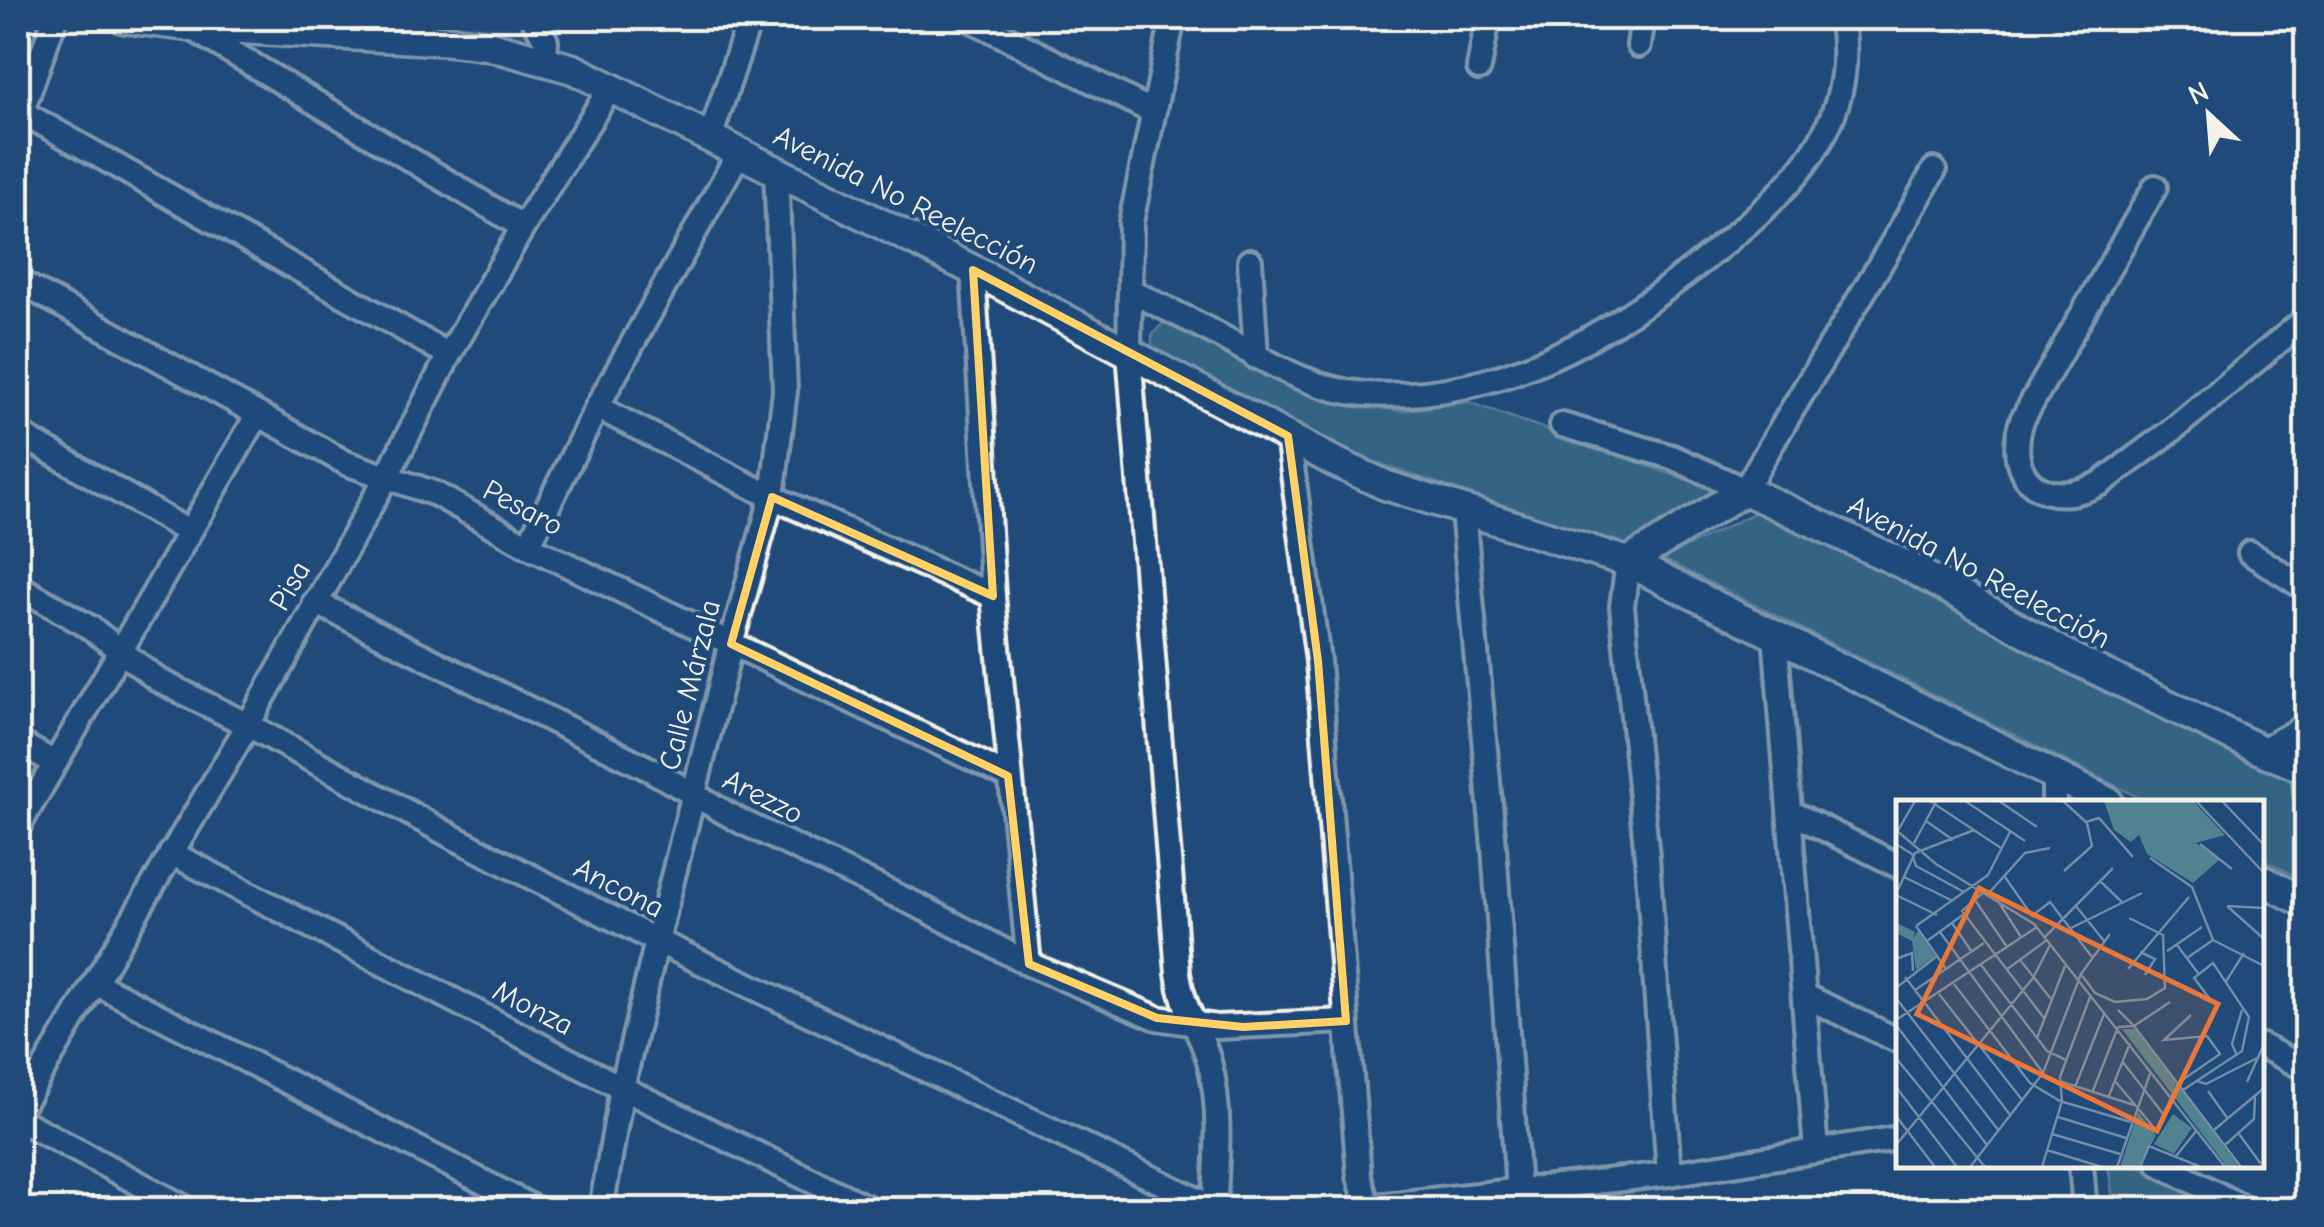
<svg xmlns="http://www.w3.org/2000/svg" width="2324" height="1227" font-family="'Comic Neue',sans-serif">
	<rect width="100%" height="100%" fill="#1f4a7a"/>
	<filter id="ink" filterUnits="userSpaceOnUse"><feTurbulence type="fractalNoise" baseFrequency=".01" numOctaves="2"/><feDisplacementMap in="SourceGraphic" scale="20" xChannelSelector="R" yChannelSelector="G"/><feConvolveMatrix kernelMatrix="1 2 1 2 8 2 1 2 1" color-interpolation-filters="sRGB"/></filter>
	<g filter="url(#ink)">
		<path fill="#36567f" d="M 265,18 L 501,18 L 539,41 L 459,24 Z"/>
		<g fill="#4f8390" stroke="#a2babc" stroke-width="2.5">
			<path d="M 1166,320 L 1323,395 L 1400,411 L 1469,402 L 1724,493 L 1622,546 L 1363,458 L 1152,347 L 1152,335 Z"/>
			<path d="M 1764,508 L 2297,777 L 2304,880 L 2262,859 L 2262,802 L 2148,802 L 1663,559 Z"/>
			<path d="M 2108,1165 L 2135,1165 L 2230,1209 L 2114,1209 Z"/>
		</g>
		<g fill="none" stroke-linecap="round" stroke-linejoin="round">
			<g stroke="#f4f1e8" stroke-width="30">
				<g id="minor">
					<path d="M 533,18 L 546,41 L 545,59"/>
					<path d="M 968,18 L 1151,111"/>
					<path d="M 188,26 L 523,227"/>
					<path d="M 1639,45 L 1643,18"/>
					<path d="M 1479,68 L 1488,18"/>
					<path d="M 22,112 L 449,355"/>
					<path d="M 18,122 L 55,18"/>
					<path d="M 711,135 L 750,18"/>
					<path d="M 2155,187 L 2022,420 C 2002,481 2047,511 2101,483 L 2171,431 L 2306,319"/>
					<path d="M 1250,261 L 1256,357"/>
					<path d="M 973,270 L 993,596 L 1029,964"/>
					<path d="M 18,281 L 346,463 L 436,494 L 528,546 L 1008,776"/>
					<path d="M 1130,291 L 1131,222 L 1173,18"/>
					<path d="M 597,407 L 772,497 L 993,596"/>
					<path d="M 1562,425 L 1672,457 L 1745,490 C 1806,382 1875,279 1934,170"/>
					<path d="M 18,433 L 189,532"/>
					<path d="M 1288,436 L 1318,661 L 1359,1176 L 1369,1210"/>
					<path d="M 1463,511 L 1494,847 L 1518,1190"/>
					<path d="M 528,546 L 597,407 L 740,151"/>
					<path d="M 2250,553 L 2306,589"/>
					<path d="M 1628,562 L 1622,606 L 1647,857 L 1669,1174"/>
					<path d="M 18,586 L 91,628 L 158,680 L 248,725 L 455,838 L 657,941 L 1214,1208"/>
					<path d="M 315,602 L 651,770 L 740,821 L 925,909 L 1029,964 L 1157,1018 L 1217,1027 L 1346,1021"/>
					<path d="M 1775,634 L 1816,1151"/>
					<path d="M 18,742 L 55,763"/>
					<path d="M 2306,760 L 2304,768 L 2306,792"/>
					<path d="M 2054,775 L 2054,802"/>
					<path d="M 1790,812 L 1899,866"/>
					<path d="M 18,827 L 257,416"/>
					<path d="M 171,853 L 622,1088 L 872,1210"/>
					<path d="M 95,983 L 538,1210"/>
					<path d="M 1805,996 L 1899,1041"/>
					<path d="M 2262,1046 L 2306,1069"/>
					<path d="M 18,1112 L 248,725 L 387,476 L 449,355 L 523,227 L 611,87"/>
					<path d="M 18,1119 L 189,1210"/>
					<path d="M 2081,1164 L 2085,1210"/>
					<path d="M 2160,1164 L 2247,1210"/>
					<path d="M 1367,1207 L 1669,1174 L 1899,1138"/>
					<path d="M 601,1210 L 622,1088 L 657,941 L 731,644 L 772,497 L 785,391 L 776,170"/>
					<path d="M 1214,1210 C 1217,1162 1222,1107 1209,1061 C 1200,1028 1183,1011 1178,973 L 1129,352 L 1130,291 C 1155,303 1180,315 1205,328 C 1256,354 1306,390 1365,394 C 1501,403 1614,333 1715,251 C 1791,189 1861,124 1841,18"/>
				</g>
			</g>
			<g stroke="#f4f1e8" stroke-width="35">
				<g id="tertiary">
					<path d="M 123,18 L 188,26 L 452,41 L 487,45 L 573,69 L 973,270 L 1333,461 L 1385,485 L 1628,562 L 2108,802"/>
					<path d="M 1628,562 L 1745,490 L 1907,566 L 2080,662 L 2265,752 L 2306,769"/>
					<path d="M 2265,752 L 2306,729"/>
					<path d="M 2262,880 L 2306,903"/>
				</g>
			</g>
			<use href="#minor" stroke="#1f4a7a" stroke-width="22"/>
			<use href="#tertiary" stroke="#1f4a7a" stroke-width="28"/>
		</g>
		<path fill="#5b6278" stroke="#f4f1e8" stroke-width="2.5" d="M 383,18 L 417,18 L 417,20 Z"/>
	</g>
	<path d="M0 0H2324V1227H0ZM 973,270 L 1288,436 L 1318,661 L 1346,1021 L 1243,1027 L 1157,1018 L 1029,964 L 1008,776 L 731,644 L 772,497 L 993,596 Z" fill="#1f4a7a" fill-opacity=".55" fill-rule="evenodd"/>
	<path fill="none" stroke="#ffd166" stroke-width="8" stroke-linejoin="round" d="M 973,270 L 1288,436 L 1318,661 L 1346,1021 L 1243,1027 L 1157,1018 L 1029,964 L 1008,776 L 731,644 L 772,497 L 993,596 Z"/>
	<g text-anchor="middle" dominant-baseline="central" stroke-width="8" stroke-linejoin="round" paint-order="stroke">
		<g font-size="30" fill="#f4f1e8" stroke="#1f4a7a">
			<text transform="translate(906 200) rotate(27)">Avenida No Reelección</text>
			<text transform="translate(523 508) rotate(28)">Pesaro</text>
			<text transform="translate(1979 572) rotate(28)">Avenida No Reelección</text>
			<text transform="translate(290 586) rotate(-60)">Pisa</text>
			<text transform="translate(690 685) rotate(-76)">Calle Márzala</text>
			<text transform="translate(763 797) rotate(27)">Arezzo</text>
			<text transform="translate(619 888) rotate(27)">Ancona</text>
			<text transform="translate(533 1008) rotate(27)">Monza</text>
		</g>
	</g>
	<g transform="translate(1896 800)">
		<rect width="368" height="368" fill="#1f4a7a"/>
		<path d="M 208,1 L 297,1 L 329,35 L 300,43 L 324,59 L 297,83 L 251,54 L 243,35 L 235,42 L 218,30 ZM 3,124 L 19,132 L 17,139 L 22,131 L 39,156 L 20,170 L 16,141 L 0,133 ZM 226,229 L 239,229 L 280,283 L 276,294 ZM 284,287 L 343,367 L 331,367 L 279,298 ZM 242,312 L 260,335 L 243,367 L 224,367 ZM 277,314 L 296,328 L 278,354 L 258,344 Z" fill="#4f8390"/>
		<path fill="none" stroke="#748da6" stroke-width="2.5" d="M 34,1 L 105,48M 69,1 L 129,41M 103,1 L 141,27M 167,1 L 191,23 L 196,46 L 168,71M 300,1 L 368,73M 326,1 L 368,45M 30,21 L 57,40M 190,22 L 203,18 L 237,57M 0,30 L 40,64 L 138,124 L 329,367M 0,34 L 19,1M 18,43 L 40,2M 0,44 L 16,54 L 20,66 L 68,92M 304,44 L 336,69M 254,58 L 296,87 L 317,140M 8,77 L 57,101M 109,77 L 137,117M 204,81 L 227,103M 89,91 L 66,111 L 148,218M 0,94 L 19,53 L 78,30M 92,94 L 129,53 L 154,48M 0,95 L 41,115M 79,100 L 111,147M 102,101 L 125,137M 179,105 L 209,142M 331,106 L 368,139M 331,106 L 368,108M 137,115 L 154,102 L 196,157M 56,123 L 76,152M 20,126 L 92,75 L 114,32M 20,126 L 50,169M 175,128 L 246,93M 44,132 L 147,273M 149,137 L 217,68M 317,140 L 368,166M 31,141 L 68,114M 281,145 L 302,173M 271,151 L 306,127M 244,152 L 259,159 L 249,175M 291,158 L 317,140M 0,159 L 16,153 L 17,171M 124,160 L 155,199M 85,165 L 151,251 L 170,260M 232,169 L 293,97M 110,170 L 151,140M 185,174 L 214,134M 9,177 L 115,316M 329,183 L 348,153M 58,184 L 134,283 L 164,301 L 235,322M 0,188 L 41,156M 19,190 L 88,143M 43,194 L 127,301M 0,198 L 103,331M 222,210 L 238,226 L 274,202M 0,220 L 141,127M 0,225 L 91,345M 222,227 L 238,226 L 345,367M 141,238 L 169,166M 341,256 L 336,244 L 346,210M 0,258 L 89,367M 226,261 L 268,315M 163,281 L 238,305M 219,281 L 260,330 L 282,283 L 324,254 L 311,236 L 268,240 L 295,215M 301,281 L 310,284 L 363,257M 351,282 L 368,244M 0,287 L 61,367M 179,287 L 208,214M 287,290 L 346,251 L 353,217 L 317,163 L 298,178 L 314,199M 312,291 L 332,319M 196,293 L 222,227M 212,298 L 234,243M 0,316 L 39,367M 162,317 L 230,338M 318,330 L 368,288M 156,334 L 224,354M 343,334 L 365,364M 0,345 L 137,178 L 154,145M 329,345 L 358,319 L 359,296M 151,350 L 206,367M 280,356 L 301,330M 74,367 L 147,273 L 185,174 L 199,193 L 219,202 L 251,199 L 269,188 L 267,135 L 233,118M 146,367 L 166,301 L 164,277 L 194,197M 221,367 L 255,271M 244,367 L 253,346 L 305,367"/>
		<path fill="#ea7738" fill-opacity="0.15" stroke="#ea7738" stroke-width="5" d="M 83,88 L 322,204 L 261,331 L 21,214 Z"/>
		<rect width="368" height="368" fill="none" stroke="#f4f1e8" stroke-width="5"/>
	</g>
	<rect width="2324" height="1227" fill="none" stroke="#1f4a7a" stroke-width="60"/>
	<rect x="30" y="30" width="2264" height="1167" fill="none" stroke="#f4f1e8" stroke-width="4" filter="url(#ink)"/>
	<g transform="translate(2209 115) rotate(334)" stroke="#1f4a7a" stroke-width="8" paint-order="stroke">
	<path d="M0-8L18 38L0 25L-18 38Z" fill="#f4f1e8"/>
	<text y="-15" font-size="28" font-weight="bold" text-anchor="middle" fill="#f4f1e8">N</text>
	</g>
</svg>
